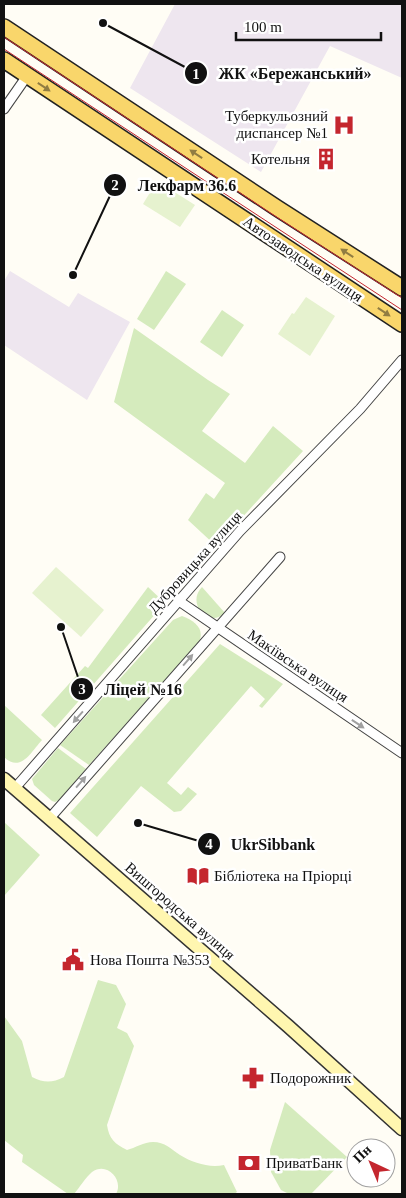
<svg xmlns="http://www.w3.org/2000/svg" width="406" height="1198" font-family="Georgia,serif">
	<rect width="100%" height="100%" fill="#fffdf5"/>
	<g fill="#eee6ef">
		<path d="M 175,4 L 402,4 L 402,78 L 330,46 L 261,172 L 130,88 Z"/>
		<path d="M 10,271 L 69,307 L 78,293 L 130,322 L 87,400 L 4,345 L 4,281 Z"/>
	</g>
	<g fill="#d5ebbd">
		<path d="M 166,271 L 186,284 L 154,330 L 137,319 Z"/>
		<path d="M 222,310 L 244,325 L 222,357 L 200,342 Z"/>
		<path d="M 134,328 L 208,380 L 230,394 L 202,431 L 245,463 L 273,426 L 303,451 L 216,546 L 188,520 L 206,493 L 214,499 L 225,483 L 114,402 Z"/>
		<path d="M 148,587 L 165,603 L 55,728 L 41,715 L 85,666 L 88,668 Z"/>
		<path d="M 202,587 L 225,613 C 208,629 186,603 202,587 Z"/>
		<path d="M 182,616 C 195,621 205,629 199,642 L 89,765 L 60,745 L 173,620 Z"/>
		<path d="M 220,644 L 283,684 L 262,708 L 259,706 L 265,699 L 251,686 L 167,783 L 181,795 L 188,787 L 197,794 L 181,811 L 174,812 L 141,786 L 97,837 L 70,813 Z"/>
		<path d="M 4,705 L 42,740 C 31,752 21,773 4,757 Z"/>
		<path d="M 58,748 L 86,769 L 59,800 L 55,802 L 52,801 L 34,785 L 32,779 Z"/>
		<path d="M 4,822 L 40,855 L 4,896 Z"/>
		<path d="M 98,980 L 116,985 L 126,1004 L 117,1028 L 127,1033 L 134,1046 L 107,1125 C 109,1139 115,1144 127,1150 C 135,1148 144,1142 153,1142 C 165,1142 171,1149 180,1155 C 193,1163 209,1168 224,1165 L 237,1192 L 234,1194 L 116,1194 C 124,1180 107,1161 92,1172 C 85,1178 80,1187 74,1194 L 68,1194 L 22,1162 L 23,1155 L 4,1140 L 4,1016 L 22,1041 L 32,1077 C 44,1083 52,1083 64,1077 Z"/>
		<path d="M 285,1102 L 347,1157 L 311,1194 L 289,1194 L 281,1190 L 271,1172 L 270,1150 Z"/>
	</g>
	<g fill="#e6f2cf">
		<path d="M 157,181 L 195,205 L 180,227 L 143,204 Z"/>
		<path d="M 306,297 L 335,316 L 310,356 L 278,334 L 292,313 L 294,314 Z"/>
		<path d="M 56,567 L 104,610 L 81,637 L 32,593 Z"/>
	</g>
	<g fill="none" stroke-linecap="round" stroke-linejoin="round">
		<g stroke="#444" stroke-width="11">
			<g id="street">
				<path d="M 4,109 L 27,76"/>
				<path d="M 179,601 L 402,753"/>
				<path d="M 15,788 L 240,531 L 360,409 L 402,360"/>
				<path d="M 49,819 L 280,557"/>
			</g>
		</g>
		<g stroke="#333" stroke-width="15">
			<path id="secondary" d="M 4,779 L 288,1026 L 402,1129"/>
		</g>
		<g stroke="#222" stroke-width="18">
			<g id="primary">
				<path d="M 4,27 L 277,208 L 402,288"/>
				<path d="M 4,60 L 402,324"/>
			</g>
		</g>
		<use href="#street" stroke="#fff" stroke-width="9"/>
		<use href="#secondary" stroke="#fff6b0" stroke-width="12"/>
		<use href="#primary" stroke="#f9d66b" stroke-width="15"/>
		<g stroke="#c4262e" stroke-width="1">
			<path d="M 4,37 L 272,214 L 402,298"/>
			<path d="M 4,49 L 402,310"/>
		</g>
	</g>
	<defs><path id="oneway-solid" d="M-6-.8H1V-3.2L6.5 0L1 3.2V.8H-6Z" transform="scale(1.25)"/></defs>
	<g fill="#917d42">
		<use href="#oneway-solid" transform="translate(44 87) rotate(34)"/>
		<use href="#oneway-solid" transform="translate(196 154) rotate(-146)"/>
		<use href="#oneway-solid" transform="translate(347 253) rotate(-147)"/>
		<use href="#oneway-solid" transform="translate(384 312) rotate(34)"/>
	</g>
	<g fill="#a0a0a0">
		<use href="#oneway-solid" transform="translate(188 660) rotate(-49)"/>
		<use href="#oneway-solid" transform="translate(78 717) rotate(131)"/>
		<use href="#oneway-solid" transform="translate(358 724) rotate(34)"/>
		<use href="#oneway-solid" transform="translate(81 782) rotate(-49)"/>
	</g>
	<defs>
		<g id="hospital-bare" transform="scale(1.725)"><path d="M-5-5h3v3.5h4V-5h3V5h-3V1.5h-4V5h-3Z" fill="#c4262e" stroke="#fff" stroke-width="2.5" paint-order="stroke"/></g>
		<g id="building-bare" transform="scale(1.725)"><path d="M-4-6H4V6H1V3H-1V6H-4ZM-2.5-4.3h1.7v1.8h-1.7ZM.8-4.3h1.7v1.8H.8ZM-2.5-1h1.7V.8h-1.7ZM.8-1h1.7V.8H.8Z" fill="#c4262e" stroke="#fff" stroke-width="2.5" paint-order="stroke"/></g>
		<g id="library-bare" transform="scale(1.725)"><path d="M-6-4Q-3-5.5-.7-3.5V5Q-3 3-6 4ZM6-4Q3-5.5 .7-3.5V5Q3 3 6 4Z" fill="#c4262e" stroke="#fff" stroke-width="2.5" paint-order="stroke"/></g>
		<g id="civic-bare" transform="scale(1.725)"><path d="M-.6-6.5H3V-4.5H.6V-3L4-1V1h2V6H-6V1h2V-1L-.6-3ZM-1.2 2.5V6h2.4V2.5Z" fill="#c4262e" stroke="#fff" stroke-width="2.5" paint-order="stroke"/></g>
		<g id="pharmacy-bare" transform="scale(1.725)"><path d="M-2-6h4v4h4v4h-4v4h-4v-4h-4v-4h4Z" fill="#c4262e" stroke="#fff" stroke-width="2.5" paint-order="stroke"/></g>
		<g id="bank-bare" transform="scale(1.725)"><path d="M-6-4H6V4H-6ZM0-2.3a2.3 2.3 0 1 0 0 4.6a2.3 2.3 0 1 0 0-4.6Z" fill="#c4262e" stroke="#fff" stroke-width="2.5" paint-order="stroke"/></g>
	</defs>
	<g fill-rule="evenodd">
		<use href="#hospital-bare" x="344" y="125"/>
		<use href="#building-bare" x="326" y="159"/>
		<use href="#library-bare" x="198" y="876"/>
		<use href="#civic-bare" x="73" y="960"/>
		<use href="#pharmacy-bare" x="253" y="1078"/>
		<use href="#bank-bare" x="249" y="1163"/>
	</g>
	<g text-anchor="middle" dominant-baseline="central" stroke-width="5" stroke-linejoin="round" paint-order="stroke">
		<g font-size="15" fill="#111" stroke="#fff" text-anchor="start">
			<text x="328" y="116" text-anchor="end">Туберкульозний<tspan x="328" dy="17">диспансер №1</tspan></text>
			<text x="310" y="159" text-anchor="end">Котельня</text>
			<text x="214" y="876">Бібліотека на Пріорці</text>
			<text x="90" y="960">Нова Пошта №353</text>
			<text x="270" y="1078">Подорожник</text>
			<text x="266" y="1163">ПриватБанк</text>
		</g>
		<g font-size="15" fill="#111" stroke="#fff">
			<text transform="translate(303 259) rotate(34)">Автозаводська вулиця</text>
			<text transform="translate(195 562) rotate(-48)">Дубровицька вулиця</text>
			<text transform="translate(298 666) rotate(34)">Макіївська вулиця</text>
			<text transform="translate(180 911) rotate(41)">Вишгородська вулиця</text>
		</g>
	</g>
	<path fill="none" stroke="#111" stroke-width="2" d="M103 23L196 73M73 275L115 185M61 627L82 689M138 823L209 844"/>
	<g fill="#111" stroke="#fff" stroke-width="2">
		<circle cx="103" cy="23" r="5"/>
		<circle cx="73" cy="275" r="5"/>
		<circle cx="61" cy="627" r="5"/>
		<circle cx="138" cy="823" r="5"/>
		<circle cx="196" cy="73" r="12"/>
		<circle cx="115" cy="185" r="12"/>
		<circle cx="82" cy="689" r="12"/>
		<circle cx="209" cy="844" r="12"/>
	</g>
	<g font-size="15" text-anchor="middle" font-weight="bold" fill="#fff">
		<text x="196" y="79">1</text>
		<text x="115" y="190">2</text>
		<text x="82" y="694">3</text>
		<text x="209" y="849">4</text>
	</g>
	<g font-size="16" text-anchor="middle" font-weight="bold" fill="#111" stroke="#fff" stroke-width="5" stroke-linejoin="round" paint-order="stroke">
		<text x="295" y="79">ЖК «Бережанський»</text>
		<text x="187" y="191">Лекфарм 36.6</text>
		<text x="143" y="695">Ліцей №16</text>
		<text x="273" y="850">UkrSibbank</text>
	</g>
	<rect width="406" height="1198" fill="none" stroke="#111111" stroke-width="10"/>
	<g transform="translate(371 1163) rotate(316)"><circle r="24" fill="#ffffff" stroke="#a0a0a0"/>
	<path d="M0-4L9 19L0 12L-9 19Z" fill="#c4262e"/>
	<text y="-8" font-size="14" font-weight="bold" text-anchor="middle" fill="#111111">Пн</text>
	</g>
	<path d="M236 32v8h145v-8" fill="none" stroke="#111111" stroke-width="2.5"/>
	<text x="244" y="32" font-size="15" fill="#111111" stroke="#ffffff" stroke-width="4" paint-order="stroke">100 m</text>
</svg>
